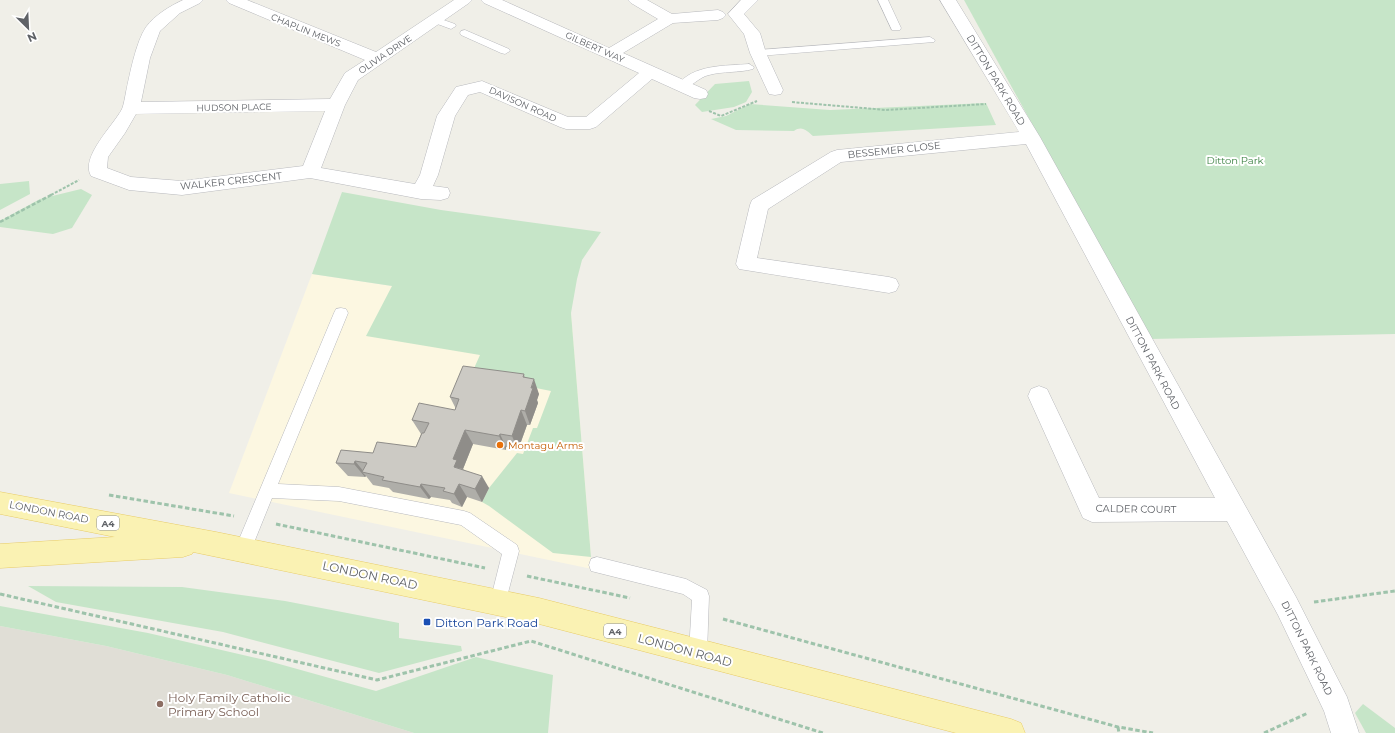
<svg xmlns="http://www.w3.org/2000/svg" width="1395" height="733" font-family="Montserrat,sans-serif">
	<rect width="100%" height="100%" fill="#f0efe8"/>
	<path fill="#fcf7e1" d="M 312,274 L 571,313 L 592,569 L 229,493 Z"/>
	<path fill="#e0ded6" d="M 0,626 L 106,646 L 227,675 L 414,733 L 0,733 Z"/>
	<g fill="#c6e5c8">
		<path d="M 964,0 L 1395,0 L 1395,334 L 1150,339 Z"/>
		<path d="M 749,81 L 752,92 L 746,102 L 734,107 L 702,112 L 695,105 L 715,84 Z"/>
		<path d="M 986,103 L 996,125 L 813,136 C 807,131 802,125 794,131 L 736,130 L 711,119 L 726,116 L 750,104 L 830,110 Z"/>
		<path d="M 29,181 L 30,194 L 0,210 L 0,184 Z"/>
		<path d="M 81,189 L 92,195 L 72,228 L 53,234 L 0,227 L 0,221 L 40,199 Z"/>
		<path d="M 342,192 L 441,210 L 601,232 L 582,260 L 577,279 L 571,313 L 591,557 L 553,553 L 489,506 L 482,502 L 489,488 L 517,453 L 523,454 L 533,428 L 537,428 L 551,391 L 471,375 L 480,355 L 366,336 L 392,286 L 312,274 Z"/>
		<path d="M 28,586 L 182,587 L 285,601 L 399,623 L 399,638 L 461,646 L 462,651 L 379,673 L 223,632 L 56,602 Z"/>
		<path d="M 0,606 L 148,633 L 265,660 L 376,691 L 476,657 L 553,675 L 548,733 L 414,733 L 227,675 L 106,646 L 0,626 Z"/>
		<path d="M 1363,704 L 1395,728 L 1395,733 L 1366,733 L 1355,713 Z"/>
	</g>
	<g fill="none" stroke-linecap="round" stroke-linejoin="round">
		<g stroke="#b8b9bd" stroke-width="1">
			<g id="lane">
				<path d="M 878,0 L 888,0 L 901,28 L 900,30 L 892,30 Z"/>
				<path d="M 435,17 L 455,24 L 456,26 L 451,29 L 432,22 L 430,20 L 432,18 Z"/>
				<path d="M 465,30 L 509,49 L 510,51 L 505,54 L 501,53 L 461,35 L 460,33 L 461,31 Z"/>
				<path d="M 930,37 L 935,40 L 934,42 L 758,56 L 753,53 L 758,50 Z"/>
				<path d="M 749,64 L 754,67 L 753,69 C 739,73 723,71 709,75 C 699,77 692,87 682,89 L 677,86 C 692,64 726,66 749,64 Z"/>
				<path d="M 341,308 L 346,309 L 348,313 L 278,484 L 339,487 L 464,511 L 470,513 L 517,545 L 519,551 L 504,608 L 498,610 L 492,608 L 490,602 L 502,554 L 461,525 L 339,501 L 272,498 L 249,555 L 243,557 L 237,555 L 235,549 L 334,313 L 336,309 Z"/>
				<path d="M 597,557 L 686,579 L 707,590 L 709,596 L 707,653 L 704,659 L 698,662 L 692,659 L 689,653 L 692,600 L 683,594 L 591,571 L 589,565 L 591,559 Z"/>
			</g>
		</g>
		<g stroke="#b8b9bd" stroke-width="1">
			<g id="street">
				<path d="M 183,0 L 203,0 L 200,3 L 180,13 L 160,31 L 150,58 L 141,102 L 330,99 L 345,73 L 365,60 L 229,3 L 226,0 L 247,0 L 376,52 L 454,0 L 472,0 L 469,3 L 358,80 L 345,105 L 321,168 L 415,184 L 420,175 L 437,116 L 456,87 L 482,81 L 568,117 L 586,117 L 639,73 L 484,3 L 481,0 L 502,0 L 609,48 L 658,19 L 631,3 L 628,0 L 647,0 L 672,14 L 718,10 L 723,12 L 726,15 L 723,18 L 718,20 L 673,23 L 623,53 L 706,90 L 708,94 L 706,98 L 700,99 L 694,98 L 652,79 L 596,127 L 590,129 L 566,129 L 560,127 L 480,92 L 468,95 L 455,116 L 438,175 L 433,186 L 448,188 L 450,193 L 448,198 L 441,200 L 421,199 L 310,178 L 182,195 L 129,190 L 91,176 C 80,157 113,126 122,109 C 124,104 125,97 126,92 C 130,73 136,42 146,27 C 155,15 170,6 183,0 ZM 325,111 L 303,166 L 182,181 L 131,177 L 107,168 L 108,157 L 125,133 L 136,114 Z"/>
				<path d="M 741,0 L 758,0 L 744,14 L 760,33 L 766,53 L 783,90 L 781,94 L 775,95 L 769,94 L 750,53 L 744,34 L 728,14 Z"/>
				<path d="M 940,0 L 956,0 L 1040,137 L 1296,597 L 1347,697 L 1359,733 L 1331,733 L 1324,711 L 1278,615 L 1227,521 L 1092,522 L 1083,518 L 1028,396 L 1031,389 L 1039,386 L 1047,389 L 1099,498 L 1215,498 L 1026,144 L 841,162 L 768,209 L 757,258 L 889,277 L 896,279 L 899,285 L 896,291 L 889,293 L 739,269 L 736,264 L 750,205 L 752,200 L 831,152 L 837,150 L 1019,132 Z"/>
			</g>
		</g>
		<g stroke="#e8cc68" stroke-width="1">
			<path id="primary" d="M 0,492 L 216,532 L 539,598 L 1011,719 L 1021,723 L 1025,733 L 956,733 L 539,624 L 193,552 L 192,554 L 183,557 L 0,568 L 0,544 L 115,537 L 0,514 Z"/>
		</g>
		<g stroke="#9ec3ab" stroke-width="2" stroke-dasharray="3 1.5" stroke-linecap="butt">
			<path d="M 792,102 L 886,110 L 986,104"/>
			<path d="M 709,111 L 721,116 L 757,101"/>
			<path d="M 51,195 L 79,180"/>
		</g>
		<path stroke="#9ec3ab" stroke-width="2.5" stroke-dasharray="4 2" stroke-linecap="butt" d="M 0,222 L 53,194"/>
		<g stroke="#9ec3ab" stroke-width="3" stroke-dasharray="4.5 2.5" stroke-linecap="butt">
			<path d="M 109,495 L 234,516"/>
			<path d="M 276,524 L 485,568"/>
			<path d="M 527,576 L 630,598"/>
			<path d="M 0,594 L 377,680 L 531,641 L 823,733"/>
			<path d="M 1314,602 L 1395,591"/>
			<path d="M 723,619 L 1118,727 L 1153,733"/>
			<path d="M 1118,727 L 1119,733"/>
			<path d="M 1264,733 L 1308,713"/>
		</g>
		<use href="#lane" fill="#fff" fill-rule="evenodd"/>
		<use href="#street" fill="#fff" fill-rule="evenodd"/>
		<use href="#primary" fill="#faf2b3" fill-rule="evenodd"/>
	</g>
	<path fill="#afaea9" d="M 524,374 L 525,378 L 539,394 L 537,400 L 538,403 L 530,425 L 527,425 L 518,450 L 506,447 L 506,450 L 473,444 L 463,469 L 489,488 L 482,502 L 467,497 L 462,507 L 452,503 L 450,500 L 431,497 L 429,499 L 393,492 L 389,488 L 373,485 L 366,476 L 365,477 L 348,476 L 336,463 L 373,453 L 416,447 L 421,434 L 412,420 L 455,410 L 455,407 L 450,397 Z"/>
	<g fill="#8f8d89">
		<path d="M 534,379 L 539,394 L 537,400 L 538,403 L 530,425 L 525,411 Z"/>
		<path d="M 521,410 L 527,425 L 518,450 L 512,436 Z"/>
		<path d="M 465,430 L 473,444 L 463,469 L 454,467 L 453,459 Z"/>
		<path d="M 500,434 L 506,447 L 506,450 L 499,436 Z"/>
		<path d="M 355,461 L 365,473 L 362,472 L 366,476 L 365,477 L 354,464 Z"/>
		<path d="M 482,476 L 489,488 L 482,502 L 475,489 Z"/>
		<path d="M 421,484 L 431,497 L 429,499 L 420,487 Z"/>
		<path d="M 459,484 L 467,497 L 462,507 L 454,494 Z"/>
	</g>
	<path fill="#cccac4" stroke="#8f8d89" d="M 463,366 L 524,374 L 523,377 L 534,379 L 531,388 L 533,388 L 525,411 L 521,410 L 512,436 L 500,434 L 499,436 L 465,430 L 453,459 L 457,460 L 454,467 L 482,476 L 475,489 L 459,484 L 454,494 L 443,491 L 445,488 L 421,484 L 420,487 L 382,480 L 384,477 L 362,472 L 367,463 L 355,461 L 354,464 L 336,463 L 341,450 L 373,453 L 377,442 L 416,447 L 422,433 L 424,433 L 429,423 L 412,420 L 419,403 L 455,410 L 459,399 L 450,397 Z"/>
	<circle fill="#e8710a" stroke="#fff" stroke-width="1.5" cx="500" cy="445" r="4"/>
	<rect fill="#1a4fb4" stroke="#fff" stroke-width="1.5" x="423" y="618" width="8" height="8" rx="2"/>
	<circle fill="#8d6e63" stroke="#fff" stroke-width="1.5" cx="160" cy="704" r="4"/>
	<g text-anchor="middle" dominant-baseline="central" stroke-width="4" stroke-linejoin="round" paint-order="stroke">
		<g font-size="9" fill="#5f6267" stroke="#fff">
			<text transform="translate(306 30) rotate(22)">CHAPLIN MEWS</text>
			<text transform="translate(595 47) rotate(24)">GILBERT WAY</text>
			<text transform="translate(385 54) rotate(-34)">OLIVIA DRIVE</text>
			<text transform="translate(523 104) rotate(24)">DAVISON ROAD</text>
			<text transform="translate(234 107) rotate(-1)">HUDSON PLACE</text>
		</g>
		<g fill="#fff" stroke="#8f9195" stroke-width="1">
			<rect x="97" y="516" width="22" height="14" rx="3"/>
			<rect x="604" y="624" width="22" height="14" rx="3"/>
		</g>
		<g font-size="9" font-weight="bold" fill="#5f6267">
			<text x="108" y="523">A4</text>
			<text x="615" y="631">A4</text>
		</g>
		<g font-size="10" fill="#5f6267" stroke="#fff">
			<text transform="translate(996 80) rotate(59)">DITTON PARK ROAD</text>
			<text transform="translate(894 150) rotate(-6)">BESSEMER CLOSE</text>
			<text transform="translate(231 181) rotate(-6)">WALKER CRESCENT</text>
			<text transform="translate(1153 363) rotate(62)">DITTON PARK ROAD</text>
			<text transform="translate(1136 509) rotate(1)">CALDER COURT</text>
			<text transform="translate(49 512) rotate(11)">LONDON ROAD</text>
			<text transform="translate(1307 648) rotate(64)">DITTON PARK ROAD</text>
		</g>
		<g font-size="10" fill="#3b8142" stroke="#fff">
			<text x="1235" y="160">Ditton Park</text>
		</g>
		<g font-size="10" fill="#c56008" stroke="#fff" text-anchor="start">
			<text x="508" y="445">Montagu Arms</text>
		</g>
		<g font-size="12" fill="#5f6267" stroke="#fff">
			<text transform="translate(370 575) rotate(12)">LONDON ROAD</text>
			<text transform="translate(685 650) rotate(15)">LONDON ROAD</text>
		</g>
		<g font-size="12" fill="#164399" stroke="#fff" text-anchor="start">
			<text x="435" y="622">Ditton Park Road</text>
		</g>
		<g font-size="12" fill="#785e54" stroke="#fff" text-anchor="start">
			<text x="168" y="697">Holy Family Catholic<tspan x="168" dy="14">Primary School</tspan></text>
		</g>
	</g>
	<g transform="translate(28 28) rotate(156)" stroke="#ffffff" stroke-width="3" paint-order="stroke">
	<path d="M0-3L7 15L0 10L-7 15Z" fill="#5f6267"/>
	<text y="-6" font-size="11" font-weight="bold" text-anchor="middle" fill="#5f6267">N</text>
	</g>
</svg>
